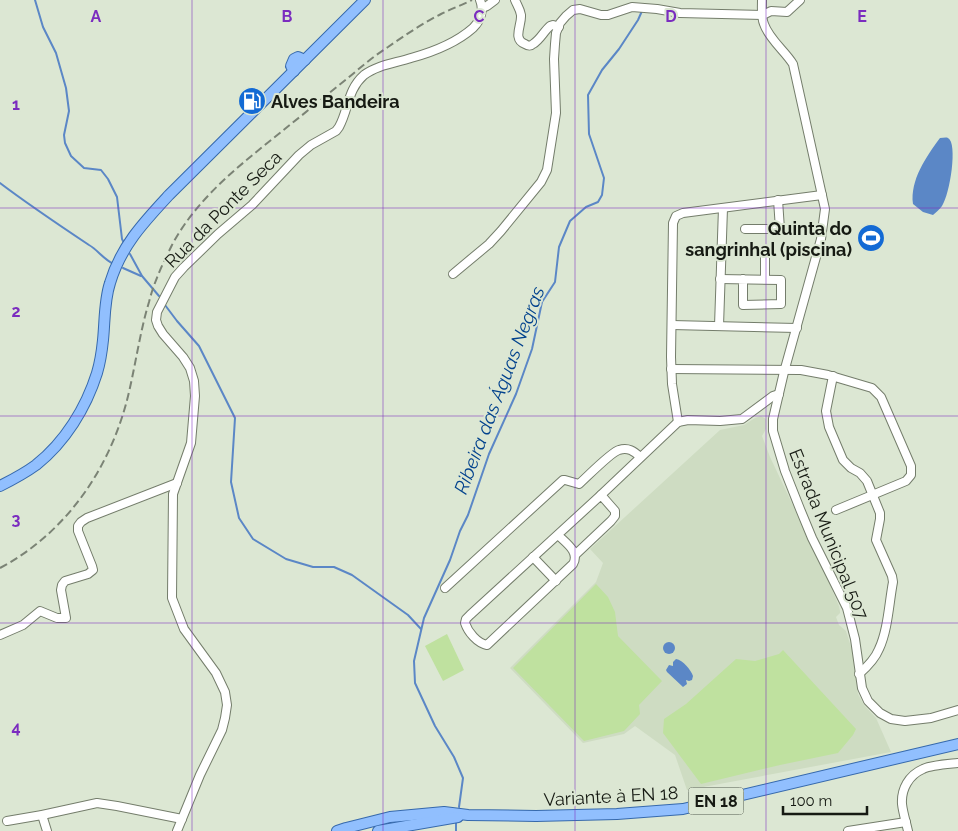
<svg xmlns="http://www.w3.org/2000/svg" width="958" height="831" font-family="Raleway,sans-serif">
	<rect width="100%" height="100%" fill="#dce7d3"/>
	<path fill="#cedcc2" d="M 761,416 L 766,419 L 766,429 L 762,436 L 770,457 L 825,573 L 839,606 L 840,611 L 840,613 L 836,617 L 839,625 L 846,631 L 852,650 L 858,694 L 864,705 L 876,718 L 891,752 L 687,790 L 675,755 L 635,726 L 624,734 L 583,743 L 510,668 L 596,582 L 603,563 L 590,549 L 720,430 L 744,425 L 755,418 Z"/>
	<g fill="#bfe19f">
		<path d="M 596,584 L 608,597 L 615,612 L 618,636 L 662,681 L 639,705 L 640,714 L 624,731 L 584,741 L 513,668 Z"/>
		<path d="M 447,634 L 464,670 L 443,681 L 425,646 Z"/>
		<path d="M 783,650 L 856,729 L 853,735 L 838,753 L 780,765 L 701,784 L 663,733 L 664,719 L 686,704 L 736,659 L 755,661 L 779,654 Z"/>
	</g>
	<g fill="#5b87c6">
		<path d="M 940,138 C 943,138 946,137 948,138 C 958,143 950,194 942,206 C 939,210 936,212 933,215 L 923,212 L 913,204 C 910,180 926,157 940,138 Z"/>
		<path d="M 871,231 L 877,234 L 872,246 L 865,243 Z"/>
		<circle cx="669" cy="648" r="6"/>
		<path d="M 676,659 C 683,660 691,670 693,676 L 692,680 L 689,681 L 686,680 L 687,684 L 683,687 L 667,672 L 666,670 L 669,665 L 673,666 L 673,662 Z"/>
	</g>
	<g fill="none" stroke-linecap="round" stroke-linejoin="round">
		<g stroke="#5b87c6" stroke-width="2">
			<path d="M 35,0 L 43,27 L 56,53 L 66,88 L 69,111 L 64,135 L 65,143 L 71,156 L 84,168 L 101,170 L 108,179 L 117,197 L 122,239 L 124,243"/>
			<path d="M 0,183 C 29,205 59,225 89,245 C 98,250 104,260 114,264"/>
			<path d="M 130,254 L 142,276 L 159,296"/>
			<path d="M 123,268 L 141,276"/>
			<path d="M 165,305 L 177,321 L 199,346 L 235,418 L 231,482 L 239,518 L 253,539 L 286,559 L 313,567 L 334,567 L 352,575 L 408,615 L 421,629"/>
			<path d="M 459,807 L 463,778 L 454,757 L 435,726 L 415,683 L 414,661 L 424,618 L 450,560 L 460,531 L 468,515 L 489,454 L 516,394 L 532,349 L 542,302 L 555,282 L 559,247 L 570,221 L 586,207 L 598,202 L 602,195 L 604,178 L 589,134 L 588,95 L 602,70 L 619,49 L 638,20 L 642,11"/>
			<path d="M 456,831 L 456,822"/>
		</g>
		<g stroke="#747d6b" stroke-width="10">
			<g id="minor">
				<path d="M 515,0 C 517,5 520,9 521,15 C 522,25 512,39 525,44 C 528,46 531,46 533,44 C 540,40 544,31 550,26 L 553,25 L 559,27"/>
				<path d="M 762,0 C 762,8 761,17 764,24 C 769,39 785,51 793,64 L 825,209 L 821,239 L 784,372 L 773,419 L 773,431 L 785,471 L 800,509 L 812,538 L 847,608 L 855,639 L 862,688 L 868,701 L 880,713 L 891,719 L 905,721 L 931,718 L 958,710"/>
				<path d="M 482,8 L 487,6 L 495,0"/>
				<path d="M 745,229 L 780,229 L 778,200"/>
				<path d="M 765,255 L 765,279"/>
				<path d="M 453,274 L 489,244 L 501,231 L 541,182 L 547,170 L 556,113 L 554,59 L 555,44 L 556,33 L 560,23 L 566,16 L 573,10 L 580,9 L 601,15 L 608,15 L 632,7 L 657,9 L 680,13 L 763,15 L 771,11 L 787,12 L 800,0"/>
				<path d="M 720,279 L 781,280 L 781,304 L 743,305 L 743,279"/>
				<path d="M 672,325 L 797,328"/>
				<path d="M 719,326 L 723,208"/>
				<path d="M 671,369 L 801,370 L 828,375 L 872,388 L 881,397 L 911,466 L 911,475 L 906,481 L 836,510"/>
				<path d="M 833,376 L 826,411 L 829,427 L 843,460 L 851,468 L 860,473 L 867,481 L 880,513 L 880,519 L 876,540 L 892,576 L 893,582 C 889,603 888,630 879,649 C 875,659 867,667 859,674"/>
				<path d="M 678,422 L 672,384 L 671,357 L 673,223 L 676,216 L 683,213 L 822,195"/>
				<path d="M 601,495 L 678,422 L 688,420 L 720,421 L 742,419 L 773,396 L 779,394"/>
				<path d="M 558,535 C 566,543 580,552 573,564 L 487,645 C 477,643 468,632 465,623 L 466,619 L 470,615 L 601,495 L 615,511 L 615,516 L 611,521 L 575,555"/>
				<path d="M 533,557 L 556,581"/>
				<path d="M 445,588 L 563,480 L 565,480 L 579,484 C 587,477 611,452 619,450 C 628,447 634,451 640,457"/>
				<path d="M 0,635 L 23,625 L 40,611 L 57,618 L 66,618 L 61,590 L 62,585 L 65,581 L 88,574 L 93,570 L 92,566 L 78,531 L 78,526 L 81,522 L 87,518 L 177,483"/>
				<path d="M 42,815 L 47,831"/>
				<path d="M 7,821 L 42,815 L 97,803 L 117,806 L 182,819"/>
				<path d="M 177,831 L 200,775 L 222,730 L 225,718 L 227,705 L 225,692 L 216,673 L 184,629 L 172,598 L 173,494 L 191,443 L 195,396 L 194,381 L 190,368 L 183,357 L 163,334 L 158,326 L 156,320 L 157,312 L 175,277 L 184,267 L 218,234 L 252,205 L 299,155 L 311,145 L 336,131 L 339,127 C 349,109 347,90 364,75 C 377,65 396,63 411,58 C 433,52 456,43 473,28 C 481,20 484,10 480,0"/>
				<path d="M 848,831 L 906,822"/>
				<path d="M 908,831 C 906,822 903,813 902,804 C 901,789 909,775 923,769 C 931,765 949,764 958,763"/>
			</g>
		</g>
		<g stroke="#3669ac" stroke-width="12">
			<g id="major">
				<path d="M 294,71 L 291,66 L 294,59 L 298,57 L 305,60"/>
				<path d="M 0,486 C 12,480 25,473 36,465 C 65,442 86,408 97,373 C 100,363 102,350 103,340 C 105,321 104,301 110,283 C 121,246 144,222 169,195 L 365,0"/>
				<path d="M 337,831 L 346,828 L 390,817 L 444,812 L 468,815 L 536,816 L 617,814 L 683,809 L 958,744"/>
				<path d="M 378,831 L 458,817"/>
			</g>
		</g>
		<use href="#minor" stroke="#fff" stroke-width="8"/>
		<use href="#major" stroke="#91bffe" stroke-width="10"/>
		<path stroke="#7b8375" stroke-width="2" stroke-dasharray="8 4" stroke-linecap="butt" d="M 0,568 C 64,534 107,473 126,404 C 135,370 139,335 149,302 C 154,282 163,263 172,245 C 199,194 248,159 291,124 C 310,109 329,93 348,78 C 361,67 374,56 388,47 C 404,36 423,23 441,14 C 451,9 462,5 472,0"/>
	</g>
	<path fill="none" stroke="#7b2cbf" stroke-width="1" stroke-opacity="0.55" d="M 192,0 L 192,831M 383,0 L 383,831M 575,0 L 575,831M 766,0 L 766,831M 0,208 L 958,208M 0,416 L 958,416M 0,623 L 958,623"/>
	<defs>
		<g id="fuel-disc" transform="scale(1.4375)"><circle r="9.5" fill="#136ad4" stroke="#dce7d3"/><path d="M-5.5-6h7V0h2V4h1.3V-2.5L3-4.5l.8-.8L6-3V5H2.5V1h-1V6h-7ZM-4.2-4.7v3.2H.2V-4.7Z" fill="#fff"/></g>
		<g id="stadium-disc" transform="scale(1.4375)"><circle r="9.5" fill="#136ad4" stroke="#dce7d3"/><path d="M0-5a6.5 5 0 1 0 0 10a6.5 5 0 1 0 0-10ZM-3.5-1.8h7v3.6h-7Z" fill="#fff"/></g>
	</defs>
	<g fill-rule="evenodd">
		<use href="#fuel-disc" x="252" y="101"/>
		<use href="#stadium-disc" x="871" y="238"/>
	</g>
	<g text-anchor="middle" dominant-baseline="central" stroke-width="4" stroke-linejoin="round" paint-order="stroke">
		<rect fill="#dce7d3" stroke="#51584d" stroke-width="1" x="688.5" y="787.5" width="55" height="27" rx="4"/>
		<g font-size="16" font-weight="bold" fill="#161a13">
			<text x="716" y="801">EN 18</text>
		</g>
		<g font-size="18" font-weight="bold" fill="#161a13" stroke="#dce7d3" text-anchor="start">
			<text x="271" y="101">Alves Bandeira</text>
			<text x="852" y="228" text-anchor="end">Quinta do<tspan x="852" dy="21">sangrinhal (piscina)</tspan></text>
		</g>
		<g font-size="18" fill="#161a13" stroke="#dce7d3">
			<text transform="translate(223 209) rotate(-45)">Rua da Ponte Seca</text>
			<text transform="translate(829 534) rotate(68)">Estrada Municipal 507</text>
			<text transform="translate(611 796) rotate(-3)">Variante à EN 18</text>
		</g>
		<g font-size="19" font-style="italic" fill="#02428d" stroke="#dce7d3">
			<text transform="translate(499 390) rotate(-69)">Ribeira das Águas Negras</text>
		</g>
	</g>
	<g font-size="16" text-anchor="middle" font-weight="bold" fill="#7b2cbf" stroke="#dce7d3" stroke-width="4" stroke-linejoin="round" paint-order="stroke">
		<text x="96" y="22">A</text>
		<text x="287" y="22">B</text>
		<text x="479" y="22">C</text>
		<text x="671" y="22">D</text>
		<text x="862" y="22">E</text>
		<text x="16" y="110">1</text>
		<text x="16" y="317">2</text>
		<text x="16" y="525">3</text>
		<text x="16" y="733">4</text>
	</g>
	<path d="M783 806v8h84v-8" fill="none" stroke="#161a13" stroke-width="2.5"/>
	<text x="790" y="806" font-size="15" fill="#161a13" stroke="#dce7d3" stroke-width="4" paint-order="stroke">100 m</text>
</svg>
